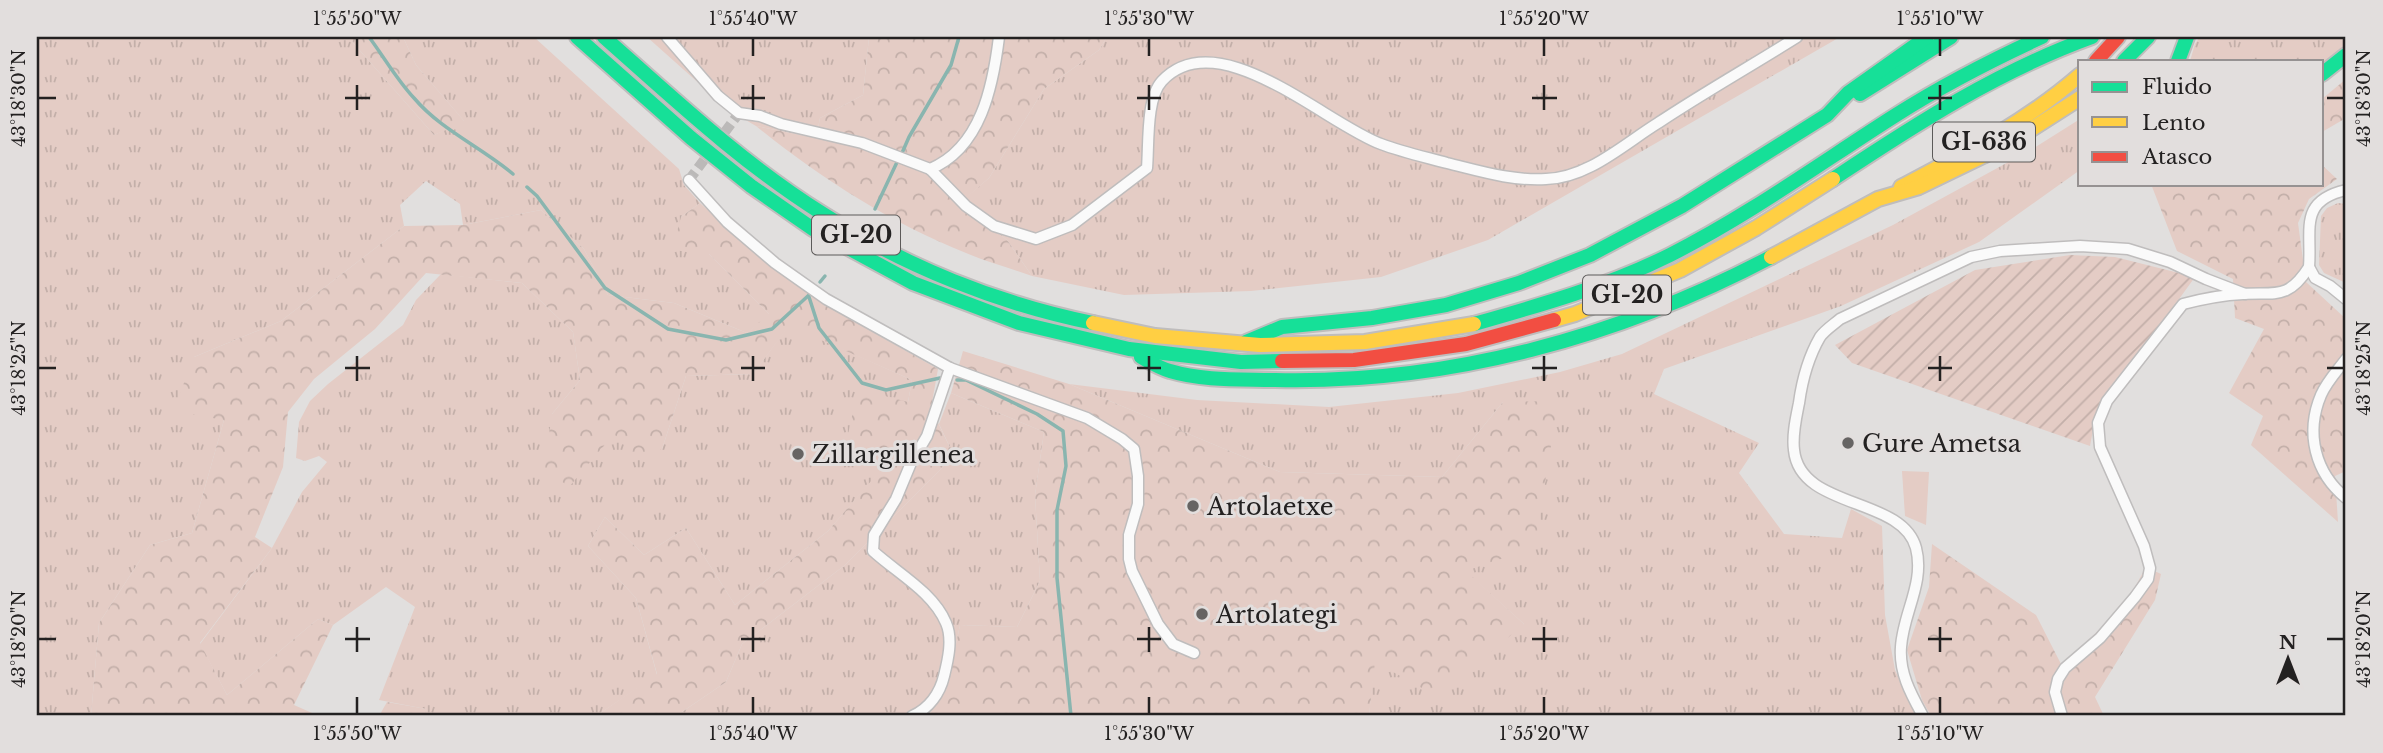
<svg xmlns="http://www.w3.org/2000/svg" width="2383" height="753" font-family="'Libre Baskerville',serif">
	<defs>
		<pattern id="grass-tufts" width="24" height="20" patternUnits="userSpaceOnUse" patternTransform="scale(1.75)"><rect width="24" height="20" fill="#e4ccc5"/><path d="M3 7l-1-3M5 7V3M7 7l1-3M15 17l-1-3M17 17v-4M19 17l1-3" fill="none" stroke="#c3afa9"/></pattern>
		<pattern id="forest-crowns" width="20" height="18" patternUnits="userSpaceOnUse" patternTransform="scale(1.75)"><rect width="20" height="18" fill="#e4ccc5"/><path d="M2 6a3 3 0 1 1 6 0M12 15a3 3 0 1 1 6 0" fill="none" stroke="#c3afa9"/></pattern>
		<pattern id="garden-furrows" width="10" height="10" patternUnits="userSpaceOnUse" patternTransform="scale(1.75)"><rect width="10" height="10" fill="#e4ccc5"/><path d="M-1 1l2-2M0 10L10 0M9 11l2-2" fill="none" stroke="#c3afa9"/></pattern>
	</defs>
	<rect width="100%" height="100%" fill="#e1dfde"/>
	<g fill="url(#grass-tufts)">
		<path d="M 37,37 L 348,37 L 434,135 L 464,121 L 416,65 L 403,37 L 534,37 L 679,169 L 684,185 L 700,203 L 681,217 L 709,254 L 770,315 L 747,333 L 674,303 L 608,295 L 584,249 L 541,210 L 463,225 L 460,204 L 426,181 L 400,205 L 404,226 L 281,321 L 194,357 L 224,420 L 192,533 L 150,545 L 99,623 L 91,716 L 37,716 Z"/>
		<path d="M 647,37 L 869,37 L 863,95 L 820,118 L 816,138 L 756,126 L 730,111 Z"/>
		<path d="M 1107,37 L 1840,37 L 1488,240 L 1381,277 L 1251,291 L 1124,295 L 1032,276 L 1007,240 L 958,204 L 989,178 L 1044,89 L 1099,50 Z"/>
		<path d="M 2200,37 L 2346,37 L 2346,45 L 2322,63 L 2190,61 L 2195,44 Z"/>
		<path d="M 2080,119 L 2080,170 L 1979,242 L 1841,306 L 1664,369 L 1654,394 L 1759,443 L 1739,473 L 1784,534 L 1842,538 L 1851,509 L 1882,526 L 1885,615 L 1895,670 L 1916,716 L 1369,716 L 1374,662 L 1524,624 L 1465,571 L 1503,402 L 1442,477 L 1280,472 L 1069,384 L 1197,400 L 1329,407 L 1458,393 L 1560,372 L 1622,354 L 1893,225 L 2034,148 Z"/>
		<path d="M 2338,203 L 2346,204 L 2346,283 L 2324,273 L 2319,265 L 2321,216 L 2327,208 Z"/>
		<path d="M 441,274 L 522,283 L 573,332 L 580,380 L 552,414 L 662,449 L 686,376 L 753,374 L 789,325 L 912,380 L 908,402 L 891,459 L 828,531 L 735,605 L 686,528 L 644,555 L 605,517 L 588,546 L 636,598 L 657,675 L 596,716 L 424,716 L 426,709 L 379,700 L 415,607 L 386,587 L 333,625 L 318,619 L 227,695 L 200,644 L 272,548 L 302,492 L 327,462 L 319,456 L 305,461 L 296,458 L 299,422 L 310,401 L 328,384 L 403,325 L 416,300 Z"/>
		<path d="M 951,393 L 1044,432 L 1035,495 L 1040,581 L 1017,627 L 960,625 L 946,692 L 928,716 L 911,716 L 908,713 L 876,716 L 676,716 L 726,682 L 742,644 L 845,565 L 954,456 L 939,424 Z"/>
	</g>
	<g fill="url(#forest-crowns)">
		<path d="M 348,37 L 403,37 L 416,65 L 465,122 L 434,135 Z"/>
		<path d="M 869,37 L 1107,37 L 1099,50 L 1044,89 L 989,178 L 959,204 L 1007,240 L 1032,276 C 1010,268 987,262 966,253 C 890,223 819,177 756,126 L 816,138 L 820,118 L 863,95 Z"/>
		<path d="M 2346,79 L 2346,118 L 2322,132 L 2322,99 Z"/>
		<path d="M 2322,165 L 2337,179 L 2309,199 L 2298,223 L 2306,282 L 2346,319 L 2346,471 L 2335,476 L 2338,522 L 2251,445 L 2263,416 L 2229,393 L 2264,329 L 2235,318 L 2233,279 L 2177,251 L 2151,184 L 2322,184 Z"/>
		<path d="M 700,203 L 766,262 L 827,306 L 938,369 L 931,408 L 954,456 L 845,565 L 742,644 L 726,682 L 676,716 L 596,716 L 657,674 L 636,598 L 588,546 L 605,517 L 644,555 L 686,528 L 735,605 L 828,531 L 890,459 L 843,457 L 858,389 L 908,402 L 912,380 L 789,326 L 753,374 L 686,376 L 662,449 L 639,460 L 614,434 L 569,487 L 544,468 L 552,414 L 580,380 L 573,332 L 522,283 L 426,273 L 375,329 L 314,379 L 288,412 L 283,467 L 255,537 L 272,548 L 200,643 L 227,695 L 318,619 L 333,625 L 294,705 L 319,716 L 91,716 L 99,623 L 150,545 L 192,533 L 224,420 L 173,411 L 194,357 L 281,321 L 404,226 L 463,225 L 541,210 L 584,249 L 608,295 L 674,303 L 747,333 L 769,314 L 709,254 L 672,250 L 681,217 Z"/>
		<path d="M 963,351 L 1069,384 L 1280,472 L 1442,477 L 1503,402 L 1558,401 L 1535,547 L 1466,571 L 1524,624 L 1438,697 L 1375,662 L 1369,716 L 928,716 L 946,691 L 960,625 L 1017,627 L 1040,581 L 1035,495 L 1044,432 L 951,393 Z"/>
		<path d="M 1932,544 L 2036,615 L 2061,664 L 2095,634 L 2130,596 L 2146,567 L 2161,574 L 2155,600 L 2095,697 L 2104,716 L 1931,716 L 1922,700 L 1907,650 L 1929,587 Z"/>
		<path d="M 387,702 L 427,709 L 424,716 L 379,716 Z"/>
	</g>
	<path fill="url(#garden-furrows)" d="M 2070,255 L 2115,257 L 2195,277 L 2096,414 L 2090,446 L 1852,363 L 1835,345 L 1975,270 Z"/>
	<path fill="#e4ccc5" d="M 1902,471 L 1929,472 L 1926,525 L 1905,516 Z"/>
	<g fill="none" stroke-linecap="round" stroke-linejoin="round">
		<g stroke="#89b5af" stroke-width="3.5">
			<path d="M 369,37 C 384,57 397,80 414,98 C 441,130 481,147 513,174"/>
			<path d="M 902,153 L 909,137 L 951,65 L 959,37"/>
			<path d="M 527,187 L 537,196 L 605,288 L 668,329 L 726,340 L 772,329 L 809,295"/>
			<path d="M 875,209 L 898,160"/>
			<path d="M 820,282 L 825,276"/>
			<path d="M 809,297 L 819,328 L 862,383 L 886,390 L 940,378"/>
			<path d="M 957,380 L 966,380 L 1037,414 L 1063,431 L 1066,466 L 1057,510 L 1057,578 L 1071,716"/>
		</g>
		<path stroke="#bbb9b8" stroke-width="10" stroke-dasharray="10 5" stroke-linecap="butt" d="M 689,180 L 739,113"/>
		<g stroke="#bfbdbd" stroke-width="13">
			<g id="street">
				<path d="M 667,37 L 718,96 L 739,113 L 760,116 L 781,124 L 862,143 L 930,169 C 981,148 993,86 999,37"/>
				<path d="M 930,169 L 966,206 L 994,226 L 1036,239 L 1072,225 L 1147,168 C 1149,144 1146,98 1162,81 C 1218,21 1326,124 1381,144 C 1402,152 1425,157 1447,163 C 1480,171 1511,181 1546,179 C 1588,178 1624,144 1658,123 C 1703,93 1751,66 1797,37"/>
				<path d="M 689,180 L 727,222 L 775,263 L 826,299 L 950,368 L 1087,418 L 1122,439 L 1134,449 L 1138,476 L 1138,504 L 1129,535 L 1129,559 L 1132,571 L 1158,624 L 1173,644 L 1194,653"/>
				<path d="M 2309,267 L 2315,278 L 2330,286 L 2346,299"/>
				<path d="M 2346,359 C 2338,370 2327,381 2321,395 C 2305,433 2315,473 2346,498"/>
				<path d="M 912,716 C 929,709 940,693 944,676 C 948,660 953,639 946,623 C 933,592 897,573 873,551 L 874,535 L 896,499 L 911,463 L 927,436 L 950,368"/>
				<path d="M 1923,716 C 1911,694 1899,673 1901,647 C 1903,613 1925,583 1916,548 C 1902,496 1800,510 1794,450 C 1792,435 1796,418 1799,403 C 1802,381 1809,356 1820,337 C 1825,330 1833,325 1840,319 L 1971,257 L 2000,251 L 2080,246 L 2128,249 L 2170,262 L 2206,279 L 2245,294"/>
				<path d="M 2062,716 L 2055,692 L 2058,679 L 2065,668 L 2100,638 L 2135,597 L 2148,579 L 2150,568 L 2144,546 L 2100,447 L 2098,423 L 2107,401 L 2183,304 C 2202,299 2223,295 2243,294 C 2276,292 2288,300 2309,267 C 2312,230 2298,201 2346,190"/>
			</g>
		</g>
		<g stroke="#bfbdbd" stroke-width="18">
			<g id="fast">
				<path d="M 577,37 L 691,138 L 751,186 L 813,229 L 913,283 L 1019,323 L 1129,349 L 1241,362 L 1282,361"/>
				<path d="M 604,37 C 674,99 743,164 823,214 C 904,266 999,304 1093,323"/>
				<path d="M 2124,61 L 2148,37"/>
				<path d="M 2178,61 L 2187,37"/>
				<path d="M 2322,74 L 2346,55"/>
				<path d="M 1860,94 L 1951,37"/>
				<path d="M 1833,179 C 1916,124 1998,71 2092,37"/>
				<path d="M 1474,324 C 1541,305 1608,286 1670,255 C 1749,215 1822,162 1896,115 C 1943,85 1992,60 2042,37"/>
				<path d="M 1246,342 L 1282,327 L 1372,318 L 1446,305 L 1519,283 L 1590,255 L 1682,206 L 1827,115 L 1848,93 L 1927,37"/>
				<path d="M 1141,357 C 1150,362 1159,368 1170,371 C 1203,381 1241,379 1275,380 C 1448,384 1619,337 1771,257"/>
			</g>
		</g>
		<g stroke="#bfbdbd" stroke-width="18">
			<g id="slow">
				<path d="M 1901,187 C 1964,154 2026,122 2080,75"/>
				<path d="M 1771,257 L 1878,199 L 1919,187 L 1983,156 L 2030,130 L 2080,98"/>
				<path d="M 1554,320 L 1575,314 L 1680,270 L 1756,228 L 1833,179"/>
				<path d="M 1093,323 L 1155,336 L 1260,345 L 1365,342 L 1474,324"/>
			</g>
		</g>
		<g stroke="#bfbdbd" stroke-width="18">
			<g id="jam">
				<path d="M 2096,61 L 2118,37"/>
				<path d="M 1282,361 L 1354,360 L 1466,344 L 1554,320"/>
			</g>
		</g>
		<use href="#street" stroke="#fafafa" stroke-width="10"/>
		<use href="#fast" stroke="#16e098" stroke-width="14"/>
		<use href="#slow" stroke="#ffcf43" stroke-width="14"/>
		<use href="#jam" stroke="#f24e42" stroke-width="14"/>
	</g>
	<path fill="none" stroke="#232121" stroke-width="2.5" d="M 357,38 L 357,56M 753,38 L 753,56M 1149,38 L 1149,56M 1544,38 L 1544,56M 1940,38 L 1940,56M 357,85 L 357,110M 753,85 L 753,110M 1149,85 L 1149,110M 1544,85 L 1544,110M 1940,85 L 1940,110M 38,98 L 56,98M 345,98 L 370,98M 741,98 L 765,98M 1137,98 L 1161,98M 1532,98 L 1557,98M 1928,98 L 1952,98M 2327,98 L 2344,98M 357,356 L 357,381M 753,356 L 753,381M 1149,356 L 1149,381M 1544,356 L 1544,381M 1940,356 L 1940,381M 38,368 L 56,368M 345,368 L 370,368M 741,368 L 765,368M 1137,368 L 1161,368M 1532,368 L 1557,368M 1928,368 L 1952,368M 2327,368 L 2344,368M 357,627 L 357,652M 753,627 L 753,652M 1149,627 L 1149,652M 1544,627 L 1544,652M 1940,627 L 1940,652M 38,639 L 56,639M 345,639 L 370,639M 741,639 L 765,639M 1137,639 L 1161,639M 1532,639 L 1557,639M 1928,639 L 1952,639M 2327,639 L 2344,639M 357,697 L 357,714M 753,697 L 753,714M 1149,697 L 1149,714M 1544,697 L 1544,714M 1940,697 L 1940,714"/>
	<g fill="#666463" stroke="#e2dedd" stroke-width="2.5">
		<circle cx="1848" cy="443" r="7"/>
		<circle cx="798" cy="454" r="7"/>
		<circle cx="1193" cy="506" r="7"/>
		<circle cx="1202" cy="614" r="7"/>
	</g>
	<g text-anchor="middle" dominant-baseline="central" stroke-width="6" stroke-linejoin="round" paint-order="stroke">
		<g fill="#e2dedd" stroke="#5c5a59" stroke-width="2">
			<rect x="1933" y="122.5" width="102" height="39" rx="5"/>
			<rect x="812" y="215.5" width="88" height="39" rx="5"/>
			<rect x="1583" y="275.5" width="88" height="39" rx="5"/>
		</g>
		<g font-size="23" font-weight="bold" fill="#232121">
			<text x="1984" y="142">GI-636</text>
			<text x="856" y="235">GI-20</text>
			<text x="1627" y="295">GI-20</text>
		</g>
		<g font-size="24" fill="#232121" stroke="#e2dedd" text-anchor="start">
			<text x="1862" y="443">Gure Ametsa</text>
			<text x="812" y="454">Zillargillenea</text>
			<text x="1207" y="506">Artolaetxe</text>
			<text x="1216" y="614">Artolategi</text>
		</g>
	</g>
	<rect width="2383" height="753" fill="none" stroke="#e2dedd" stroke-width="77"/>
	<rect x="2078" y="60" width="245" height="126" fill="#e2dedd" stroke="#969292" stroke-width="2"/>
	<rect x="2092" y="82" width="35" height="10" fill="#16e098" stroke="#969292" stroke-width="2"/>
	<text x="2142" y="94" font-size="21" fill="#232121">Fluido</text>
	<rect x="2092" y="117" width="35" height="10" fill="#ffcf43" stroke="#969292" stroke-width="2"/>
	<text x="2142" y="130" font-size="21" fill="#232121">Lento</text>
	<rect x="2092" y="152" width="35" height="10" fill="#f24e42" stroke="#969292" stroke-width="2"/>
	<text x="2142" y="164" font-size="21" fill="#232121">Atasco</text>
	<g transform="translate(2288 659)" stroke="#e2dedd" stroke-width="5" paint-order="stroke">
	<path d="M0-5L12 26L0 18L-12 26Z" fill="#232121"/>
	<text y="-10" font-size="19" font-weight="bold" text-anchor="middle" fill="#232121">N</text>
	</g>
	<rect x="38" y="38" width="2306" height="676" fill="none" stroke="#232121" stroke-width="2.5"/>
	<g font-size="18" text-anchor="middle" fill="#232121">
		<text x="357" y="25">1°55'50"W</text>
		<text x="753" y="25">1°55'40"W</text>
		<text x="1149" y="25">1°55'30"W</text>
		<text x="1544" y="25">1°55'20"W</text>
		<text x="1940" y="25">1°55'10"W</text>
		<text transform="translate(19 98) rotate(-90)" y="6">43°18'30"N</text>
		<text transform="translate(2364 98) rotate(-90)" y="6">43°18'30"N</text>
		<text transform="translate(19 368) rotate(-90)" y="6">43°18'25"N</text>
		<text transform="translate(2364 368) rotate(-90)" y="6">43°18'25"N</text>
		<text transform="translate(19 639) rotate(-90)" y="6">43°18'20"N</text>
		<text transform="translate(2364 639) rotate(-90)" y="6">43°18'20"N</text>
		<text x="357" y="740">1°55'50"W</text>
		<text x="753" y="740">1°55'40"W</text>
		<text x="1149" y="740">1°55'30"W</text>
		<text x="1544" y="740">1°55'20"W</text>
		<text x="1940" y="740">1°55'10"W</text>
	</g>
</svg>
